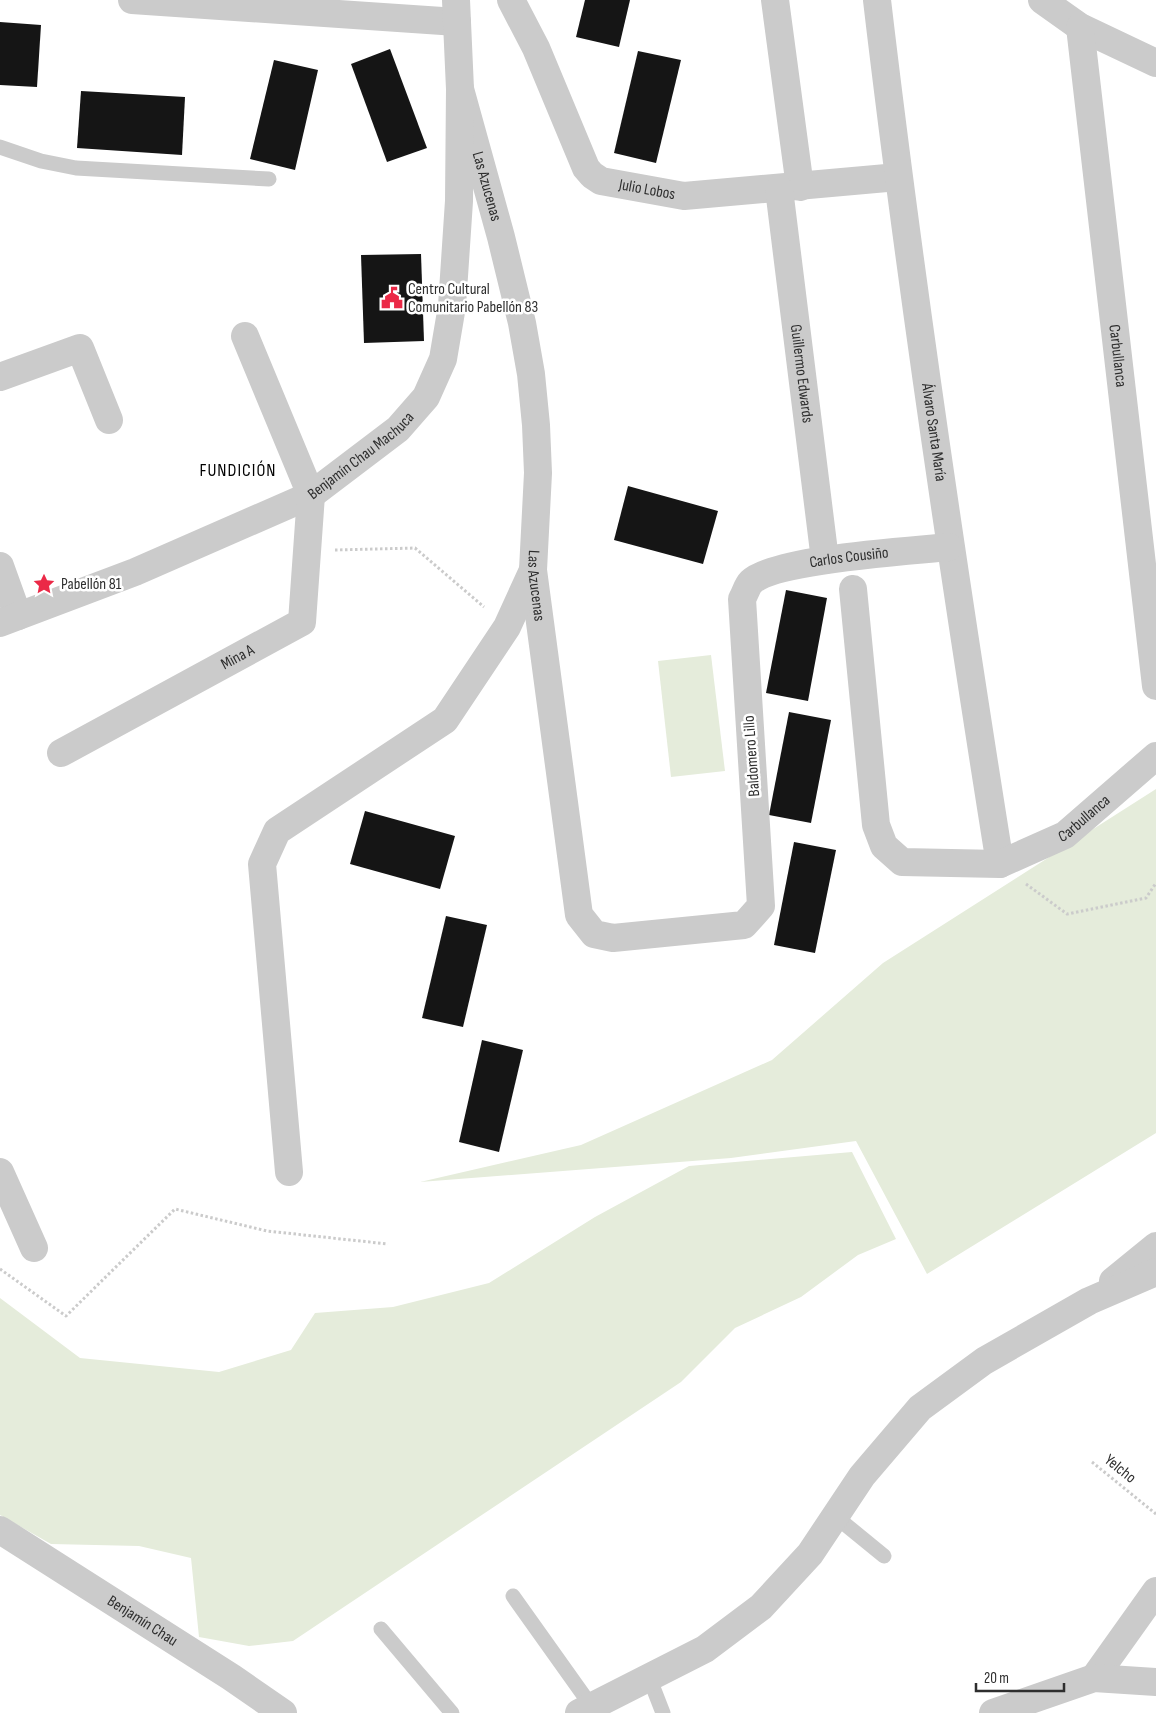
<svg xmlns="http://www.w3.org/2000/svg" width="1156" height="1713" font-family="'Sofia Sans Condensed',sans-serif">
	<rect width="100%" height="100%" fill="#fff"/>
	<g fill="#e5ecdb">
		<path d="M 711,655 L 725,771 L 671,777 L 658,661 Z"/>
		<path d="M 1156,789 L 1156,1133 L 927,1274 L 856,1141 L 731,1158 L 420,1182 L 581,1145 L 772,1060 L 883,963 Z"/>
		<path d="M 852,1152 L 896,1239 L 858,1255 L 801,1297 L 735,1328 L 681,1382 L 293,1641 L 249,1646 L 199,1637 L 191,1558 L 139,1546 L 51,1544 L 0,1515 L 0,1298 L 80,1358 L 219,1372 L 291,1350 L 315,1313 L 393,1307 L 489,1283 L 595,1217 L 689,1166 Z"/>
	</g>
	<g fill="#151515">
		<path d="M 585,0 L 630,0 L 619,47 L 576,37 Z"/>
		<path d="M 0,22 L 41,25 L 37,87 L 0,85 Z"/>
		<path d="M 390,49 L 427,148 L 387,162 L 351,64 Z"/>
		<path d="M 638,51 L 681,60 L 656,163 L 614,153 Z"/>
		<path d="M 274,60 L 318,70 L 295,170 L 250,159 Z"/>
		<path d="M 81,91 L 185,97 L 182,155 L 77,148 Z"/>
		<path d="M 421,254 L 424,341 L 364,343 L 361,255 Z"/>
		<path d="M 628,486 L 718,511 L 703,564 L 614,540 Z"/>
		<path d="M 786,590 L 827,598 L 808,701 L 766,693 Z"/>
		<path d="M 789,712 L 831,720 L 811,823 L 769,815 Z"/>
		<path d="M 365,811 L 455,836 L 440,889 L 350,864 Z"/>
		<path d="M 794,842 L 836,850 L 815,953 L 774,945 Z"/>
		<path d="M 446,916 L 487,925 L 463,1027 L 422,1018 Z"/>
		<path d="M 482,1040 L 523,1050 L 499,1152 L 459,1142 Z"/>
	</g>
	<g fill="none" stroke-linecap="round" stroke-linejoin="round">
		<g stroke="#cbcbcb" stroke-width="3" stroke-dasharray="2.5 2.5" stroke-linecap="butt">
			<path d="M 335,550 L 415,548 L 484,607"/>
			<path d="M 1026,884 L 1067,914 L 1146,898 L 1156,883"/>
			<path d="M 0,1269 L 66,1316 L 175,1209 L 267,1231 L 388,1244"/>
			<path d="M 1092,1462 L 1156,1514"/>
		</g>
		<g stroke="#cbcbcb" stroke-width="15">
			<path d="M 0,147 L 41,161 L 76,168 L 269,179"/>
			<path d="M 835,1516 L 884,1556"/>
			<path d="M 513,1596 L 592,1707"/>
			<path d="M 381,1629 L 452,1713"/>
			<path d="M 649,1677 L 663,1713"/>
		</g>
		<g stroke="#cbcbcb" stroke-width="28">
			<path d="M 132,0 L 457,22"/>
			<path id="s1" d="M 511,0 L 536,48 L 586,168 L 592,175 L 601,181 L 684,196 L 898,177"/>
			<path d="M 775,0 L 800,187"/>
			<path id="s2" d="M 877,0 C 911,289 954,576 1000,864"/>
			<path d="M 1042,0 L 1080,27 L 1156,63"/>
			<path id="s3" d="M 1080,27 L 1156,686"/>
			<path id="s4" d="M 460,89 L 501,237 L 522,323 L 531,374 L 536,425 L 538,473 L 533,570 L 579,915 L 594,934 L 613,938 L 744,925 L 761,906 L 742,599 C 745,594 747,586 751,582 C 774,559 911,551 949,547"/>
			<path id="s5" d="M 779,189 L 825,560"/>
			<path d="M 0,377 L 80,348 L 109,420"/>
			<path d="M 0,566 L 18,616"/>
			<path id="s6" d="M 853,589 L 876,825 L 884,846 L 902,862 L 1000,864 L 1065,835 L 1156,756"/>
			<path id="s7" d="M 0,623 L 135,572 L 311,495 L 398,429 L 426,397 L 443,359 L 452,306 L 459,201 L 460,89 L 456,0"/>
			<path id="s8" d="M 61,753 L 302,622 L 311,495 L 245,336"/>
			<path d="M 0,1172 L 34,1248"/>
			<path d="M 289,1172 L 262,864 L 277,831 L 445,720 L 507,627 L 533,570"/>
			<path d="M 1113,1281 L 1156,1246"/>
			<path id="s9" d="M 0,1530 L 231,1677 L 283,1713"/>
			<path d="M 1094,1678 L 1156,1591"/>
			<path d="M 579,1713 L 705,1649 L 761,1607 L 810,1554 L 862,1476 L 920,1408 L 984,1361 L 1089,1301 L 1156,1272"/>
			<path d="M 993,1713 L 1094,1678 L 1156,1682"/>
		</g>
	</g>
	<defs>
		<g id="civic-bare" transform="scale(1.725)"><path d="M-.6-6.5H3V-4.5H.6V-3L4-1V1h2V6H-6V1h2V-1L-.6-3ZM-1.2 2.5V6h2.4V2.5Z" fill="#eb2947" stroke="#fff" stroke-width="2.5" paint-order="stroke"/></g>
		<g id="sight-bare" transform="scale(1.725)"><path d="M0-6L1.8-2.2L6-1.7L2.9 1.2L3.7 5.4L0 3.3L-3.7 5.4L-2.9 1.2L-6-1.7L-1.8-2.2Z" fill="#eb2947" stroke="#fff" stroke-width="2.5" paint-order="stroke"/></g>
	</defs>
	<g fill-rule="evenodd">
		<use href="#civic-bare" x="392" y="298"/>
		<use href="#sight-bare" x="44" y="584"/>
	</g>
	<g text-anchor="middle" dominant-baseline="central" stroke-width="5" stroke-linejoin="round" paint-order="stroke">
		<g font-size="16" fill="#2e2e2e" stroke="#fff">
			<text stroke="none"><textPath href="#s4" startOffset="101">Las Azucenas</textPath></text>
			<text stroke="none"><textPath href="#s1" startOffset="251">Julio Lobos</textPath></text>
			<text stroke="none"><textPath href="#s3" startOffset="331">Carbullanca</textPath></text>
			<text stroke="none"><textPath href="#s5" startOffset="186">Guillermo Edwards</textPath></text>
			<text stroke="none"><textPath href="#s2" startOffset="436">Álvaro Santa María</textPath></text>
			<text stroke="none"><textPath href="#s7" startOffset="400">Benjamín Chau Machuca</textPath></text>
			<text stroke="none"><textPath href="#s4" startOffset="1468">Carlos Cousiño</textPath></text>
			<text stroke="none"><textPath href="#s4" startOffset="506">Las Azucenas</textPath></text>
			<text stroke="none"><textPath href="#s8" startOffset="201">Mina A</textPath></text>
			<text transform="translate(752 756) rotate(-94)">Baldomero Lillo</text>
			<text stroke="none"><textPath href="#s6" startOffset="478">Carbullanca</textPath></text>
			<text transform="translate(1120 1469) rotate(39)">Yelcho</text>
			<text stroke="none"><textPath href="#s9" startOffset="169">Benjamín Chau</textPath></text>
		</g>
		<g font-size="16" fill="#2e2e2e" stroke="#fff" text-anchor="start">
			<text x="408" y="289">Centro Cultural<tspan x="408" dy="18">Comunitario Pabellón 83</tspan></text>
			<text x="61" y="584">Pabellón 81</text>
		</g>
		<g font-size="18" letter-spacing="1" fill="#000" stroke="#fff">
			<text x="238" y="470">FUNDICIÓN</text>
		</g>
	</g>
	<path d="M976 1683v8h88v-8" fill="none" stroke="#2e2e2e" stroke-width="2.5"/>
	<text x="984" y="1683" font-size="15" fill="#2e2e2e" stroke="#ffffff" stroke-width="4" paint-order="stroke">20 m</text>
</svg>
